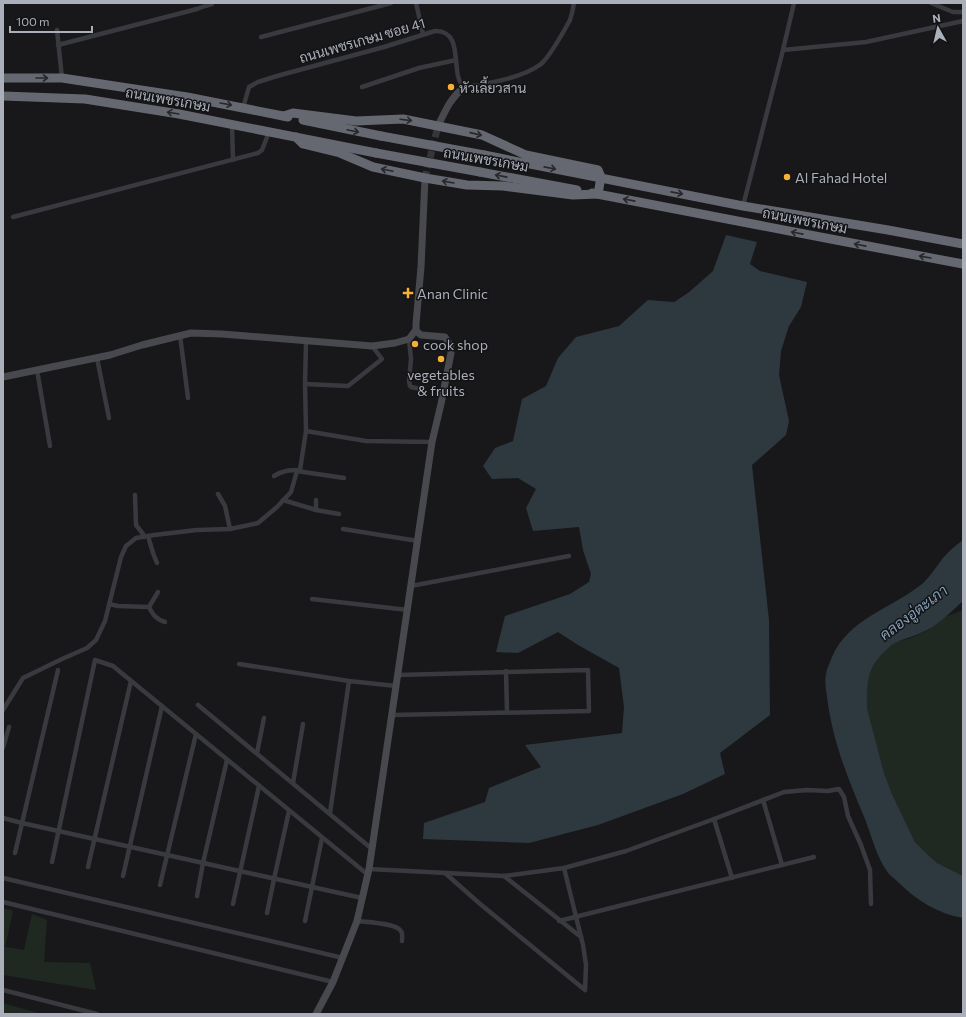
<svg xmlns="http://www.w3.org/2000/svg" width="966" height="1017" font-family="Commissioner,Sarabun,sans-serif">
	<rect width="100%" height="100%" fill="#18181a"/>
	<g fill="#202921">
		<path d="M 963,610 L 963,876 L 937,863 L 927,854 L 915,842 L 892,794 L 884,773 L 867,708 L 867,684 L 870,672 L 877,659 L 893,643 L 911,638 L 928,630 L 945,617 Z"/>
		<path d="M 3,908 L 13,911 L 5,947 L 24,950 L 32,914 L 47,920 L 44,962 L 90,963 L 96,990 L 3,975 Z"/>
		<path d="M 3,1003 L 41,1014 L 3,1014 Z"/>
	</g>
	<g fill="#2e383f">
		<path d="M 726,235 L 757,242 L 750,264 L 760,271 L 807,282 L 801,307 L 789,326 L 781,351 L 779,375 L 789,421 L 786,435 L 752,465 L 769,620 L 770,715 L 720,753 L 725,774 L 683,794 L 598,825 L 529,843 L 423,839 L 424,823 L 485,802 L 489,788 L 541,767 L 525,745 L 622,733 L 624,707 L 619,668 L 578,645 L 558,632 L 518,653 L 496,652 L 505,616 L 570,594 L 589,582 L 591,574 L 583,550 L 579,527 L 533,531 L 526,508 L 536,489 L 518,478 L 492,479 L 483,466 L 495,448 L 513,441 L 522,399 L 546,386 L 558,358 L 576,337 L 619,326 L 648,300 L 674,302 L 688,293 L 696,286 L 713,271 Z"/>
		<path d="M 963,540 L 963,601 C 952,611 940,623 927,630 C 916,636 905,638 895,643 C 890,645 887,650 883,653 C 866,670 867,685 867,708 L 884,773 L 892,794 L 915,842 L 927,854 L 937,863 L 963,876 L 963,918 C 938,914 916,900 898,882 C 895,879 892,877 889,874 C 877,859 872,837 865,819 C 849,781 834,745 828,704 C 827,694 824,684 826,674 C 827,668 830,662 832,657 C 848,619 892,608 922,584 C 930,577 936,567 943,558 C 949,551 956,545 963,540 Z"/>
	</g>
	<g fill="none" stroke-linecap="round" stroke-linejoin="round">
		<path stroke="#35363a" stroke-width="7" stroke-dasharray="7 3.5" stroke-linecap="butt" d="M 425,178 L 438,126"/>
		<g stroke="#393a3f" stroke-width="4.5">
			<path d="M 416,3 L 423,34"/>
			<path d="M 931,3 L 953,12 L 963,12"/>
			<path d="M 57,30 L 62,78"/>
			<path d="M 261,37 L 391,3"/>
			<path d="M 58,45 L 197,9 L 205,6 L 212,4"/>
			<path d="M 783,50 L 866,42 L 963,21"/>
			<path d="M 362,87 L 419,68 L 456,60"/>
			<path d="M 243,108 L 249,87 L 258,82 L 277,76 L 384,47 L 435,31 C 466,30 449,76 464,87 C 487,84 523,78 541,64 C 550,56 564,31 570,20 L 572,13 L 574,3"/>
			<path d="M 232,125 L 233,160"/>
			<path d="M 743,206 L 783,50 L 794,3"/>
			<path d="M 13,217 L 258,153 L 262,150 L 269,132"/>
			<path d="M 180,335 L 188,398"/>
			<path d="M 409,339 L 411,359 L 409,381 L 410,386 L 411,387 L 421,389"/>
			<path d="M 97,358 L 109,418"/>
			<path d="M 37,370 L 50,446"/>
			<path d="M 305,384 L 348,386 L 382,359 L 372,346"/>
			<path d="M 306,431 L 366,441 L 432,442"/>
			<path d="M 297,471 L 344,478"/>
			<path d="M 274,476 C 284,470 290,470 300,470"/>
			<path d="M 218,494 L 225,506 L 230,529"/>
			<path d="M 135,495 L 136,525 L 143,534 L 144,537"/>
			<path d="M 283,500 L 316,510 L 339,514"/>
			<path d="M 316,510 L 316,500"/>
			<path d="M 343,529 L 418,541"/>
			<path d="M 148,536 L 153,553 L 157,563"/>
			<path d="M 411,586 L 569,556"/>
			<path d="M 312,599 L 408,610"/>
			<path d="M 109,604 L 118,606 L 149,607 L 158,592"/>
			<path d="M 149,607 C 153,615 156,619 165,622"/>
			<path d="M 239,664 L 349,681 L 396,686"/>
			<path d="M 506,671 L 507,712"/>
			<path d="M 198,705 L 372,849"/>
			<path d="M 3,710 L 23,678 L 62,659 L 87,648 L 96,640 L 105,621 L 121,557 L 126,546 L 136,538 L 154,535 L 197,530 L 230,529 L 258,523 L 277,507 L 291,492 L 297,471 L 300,470 L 306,431 L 305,384 L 306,342"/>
			<path d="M 392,715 L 589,711 L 588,670 L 398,675"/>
			<path d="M 3,748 L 9,727"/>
			<path d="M 257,753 L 264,718"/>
			<path d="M 293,783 L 303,724"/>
			<path d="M 763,800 L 782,865"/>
			<path d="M 330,813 L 349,681"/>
			<path d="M 3,818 L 22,823 L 362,898"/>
			<path d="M 714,819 L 732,878"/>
			<path d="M 15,853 L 58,670"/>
			<path d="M 52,862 L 95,660 L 113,666 L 367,874"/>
			<path d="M 88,867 L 131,681"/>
			<path d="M 369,869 L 504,876 L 564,868 L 626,851 L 714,819 L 784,792 L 807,790 L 828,791 L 839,789 L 844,797 L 848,816 L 861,845 L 870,870 L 871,904"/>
			<path d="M 445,873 L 479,903 L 585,990 L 586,965 L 583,945 L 564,868"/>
			<path d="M 123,876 L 162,706"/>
			<path d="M 504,876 L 581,937"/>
			<path d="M 3,878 L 343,958"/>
			<path d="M 160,885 L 196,734"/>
			<path d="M 197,896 L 203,863 L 227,760"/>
			<path d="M 3,902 L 333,982"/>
			<path d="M 233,904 L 259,786"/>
			<path d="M 267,913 L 274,879 L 289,811"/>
			<path d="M 305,921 L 322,838"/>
			<path d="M 357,921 C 367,922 396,923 401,931 C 403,934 402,938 402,941"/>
			<path d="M 559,921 L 814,857"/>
			<path d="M 3,990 L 97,1014"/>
		</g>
		<g stroke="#47494f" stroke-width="7">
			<path d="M 438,126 C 446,109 450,99 464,87"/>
			<path d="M 3,377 L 110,355 L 142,345 L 191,333 L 222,334 L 372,346 L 395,343 L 409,339 L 415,331"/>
			<path d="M 316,1014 L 333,982 L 357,921 L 369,869 L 432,442 L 441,404 L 451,353 L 450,345 L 445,337 L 421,335 L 416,331 L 416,324 L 421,267 L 425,178"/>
		</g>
		<g stroke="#656871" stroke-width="9">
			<path d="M 3,78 L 62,78 L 187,97 L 288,117"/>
			<path d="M 3,96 L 85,99 L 179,114 L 376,153"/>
			<path d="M 284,116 L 293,113 L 356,121 L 403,119 L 482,135 L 526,155 L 598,170 L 601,177 L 598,194 L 573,195 L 503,186 L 467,185 L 425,178 L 373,167 L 340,153 L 303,144 L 296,137"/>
			<path d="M 303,120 L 381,136"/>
			<path d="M 484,155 L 743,206 L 888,230 L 963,244"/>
			<path d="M 480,172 L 577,190"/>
			<path d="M 592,193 L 836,240 L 963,264"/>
		</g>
		<g stroke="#656871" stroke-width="9">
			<path d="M 381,136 L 484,155"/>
			<path d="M 376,153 L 480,172"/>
		</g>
	</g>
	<defs><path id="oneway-shaft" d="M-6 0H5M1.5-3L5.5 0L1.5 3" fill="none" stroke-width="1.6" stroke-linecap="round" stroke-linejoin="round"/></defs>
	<g stroke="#28282c">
		<use href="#oneway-shaft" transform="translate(42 78)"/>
		<use href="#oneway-shaft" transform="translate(226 104) rotate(10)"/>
		<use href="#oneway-shaft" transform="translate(173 113) rotate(-171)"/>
		<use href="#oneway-shaft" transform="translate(406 120) rotate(7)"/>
		<use href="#oneway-shaft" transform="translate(353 131) rotate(12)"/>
		<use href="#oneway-shaft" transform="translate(476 134) rotate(13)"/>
		<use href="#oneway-shaft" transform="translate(550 168) rotate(11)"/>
		<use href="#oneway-shaft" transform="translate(387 170) rotate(-168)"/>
		<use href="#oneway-shaft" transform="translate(501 176) rotate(-169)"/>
		<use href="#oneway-shaft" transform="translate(448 182) rotate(-170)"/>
		<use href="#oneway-shaft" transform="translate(677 193) rotate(11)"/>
		<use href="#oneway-shaft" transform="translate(629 200) rotate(-169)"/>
		<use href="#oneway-shaft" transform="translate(797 233) rotate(-169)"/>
		<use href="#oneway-shaft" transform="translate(860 245) rotate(-169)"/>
		<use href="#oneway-shaft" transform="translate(925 257) rotate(-170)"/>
	</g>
	<g fill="#f5b035" stroke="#131315" stroke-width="1.5">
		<circle cx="451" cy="87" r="4"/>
		<circle cx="787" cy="177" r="4"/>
		<path d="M406 287h4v4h4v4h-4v4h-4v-4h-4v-4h4z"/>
		<circle cx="415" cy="344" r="4"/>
		<circle cx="441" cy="359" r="4"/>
	</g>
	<g text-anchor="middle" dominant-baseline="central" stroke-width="3" stroke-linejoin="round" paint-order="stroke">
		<g font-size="14" fill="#aaafba" stroke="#131315">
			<text transform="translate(362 40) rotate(-16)">ถนนเพชรเกษม ซอย 41</text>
			<text transform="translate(168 99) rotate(10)">ถนนเพชรเกษม</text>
			<text transform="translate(486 159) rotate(10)">ถนนเพชรเกษม</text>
			<text transform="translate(805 220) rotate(11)">ถนนเพชรเกษม</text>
		</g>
		<g font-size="14" fill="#aaafba" stroke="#131315" text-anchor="start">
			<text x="459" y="87">หัวเลี้ยวสาน</text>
			<text x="795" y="177">Al Fahad Hotel</text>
			<text x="417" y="293">Anan Clinic</text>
			<text x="423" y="344">cook shop</text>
			<text x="441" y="374" text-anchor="middle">vegetables<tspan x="441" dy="16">&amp; fruits</tspan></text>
		</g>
		<g font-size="15" font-style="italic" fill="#819eb6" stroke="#131315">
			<text transform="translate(913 612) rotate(-37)">คลองอู่ตะเภา</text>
		</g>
	</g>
	<rect width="966" height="1017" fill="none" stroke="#aaafba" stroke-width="8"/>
	<g transform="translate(938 28) rotate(352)" stroke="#131315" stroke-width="3" paint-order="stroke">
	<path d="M0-3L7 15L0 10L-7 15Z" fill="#aaafba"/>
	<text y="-6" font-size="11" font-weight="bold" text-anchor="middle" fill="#aaafba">N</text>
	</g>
	<path d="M10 26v6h82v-6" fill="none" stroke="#aaafba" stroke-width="2"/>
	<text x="16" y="26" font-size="12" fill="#aaafba" stroke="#131315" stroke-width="3" paint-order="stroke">100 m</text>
</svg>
